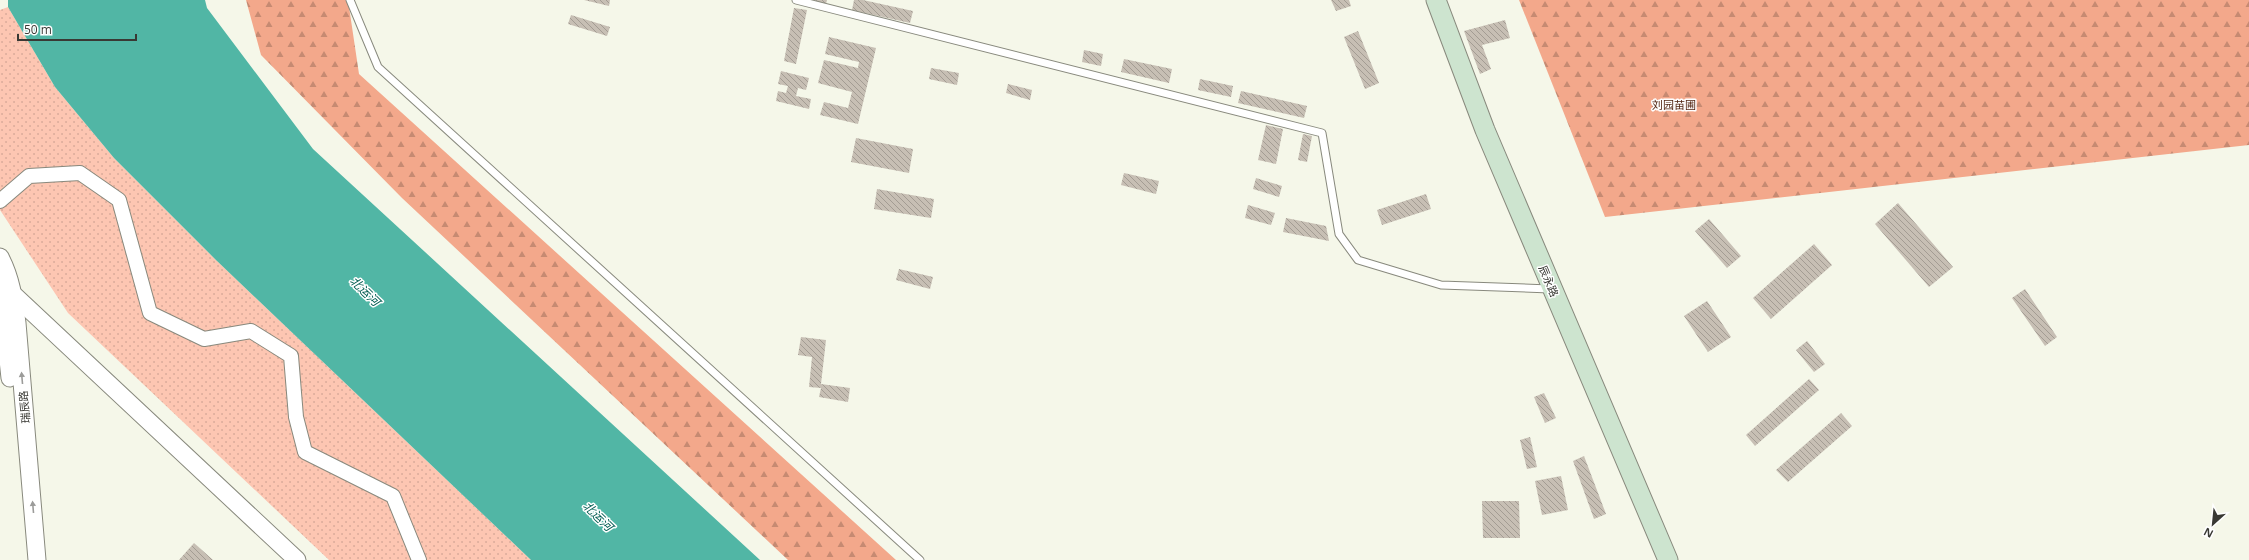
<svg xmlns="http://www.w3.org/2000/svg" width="2249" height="560" font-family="'Open Sans','Noto Sans SC',sans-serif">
	<defs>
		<pattern id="forest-firs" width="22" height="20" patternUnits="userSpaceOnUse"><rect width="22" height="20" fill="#f3a88b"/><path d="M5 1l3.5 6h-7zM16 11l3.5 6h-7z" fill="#c68a72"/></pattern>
		<pattern id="park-dots" width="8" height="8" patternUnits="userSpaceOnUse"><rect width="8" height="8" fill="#fdc6b2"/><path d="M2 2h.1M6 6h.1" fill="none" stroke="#daab9a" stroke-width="1.8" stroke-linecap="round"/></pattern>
		<pattern id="building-back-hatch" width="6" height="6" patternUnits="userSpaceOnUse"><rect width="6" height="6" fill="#c7bfb4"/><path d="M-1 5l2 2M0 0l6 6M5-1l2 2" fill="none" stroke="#a39c93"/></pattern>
	</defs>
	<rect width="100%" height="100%" fill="#f5f7e9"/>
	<g fill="url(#forest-firs)">
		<path d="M 246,0 L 348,0 L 359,74 L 896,560 L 788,560 L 402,198 L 261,55 Z"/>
		<path d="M 1519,0 L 2249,0 L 2249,145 L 1605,217 Z"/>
	</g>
	<path fill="url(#park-dots)" d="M 8,7 L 55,87 L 114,158 L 217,261 L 531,560 L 329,560 L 68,313 L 0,210 L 0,10 Z"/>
	<path fill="#51b6a5" d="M 8,0 L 205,0 L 207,8 L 313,149 L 760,560 L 531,560 L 217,261 L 114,158 L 55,87 L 8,7 Z"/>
	<g fill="url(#building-back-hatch)">
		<path d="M 584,0 L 610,0 L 609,6 Z"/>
		<path d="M 813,0 L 827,0 L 826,4 Z"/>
		<path d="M 854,0 L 863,0 L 913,11 L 910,23 L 852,10 Z"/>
		<path d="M 1331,0 L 1349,0 L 1351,6 L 1336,11 Z"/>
		<path d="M 794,8 L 807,10 L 796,64 L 784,61 Z"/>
		<path d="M 571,15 L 610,27 L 607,36 L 568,24 Z"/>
		<path d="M 1505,20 L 1510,38 L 1482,45 L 1491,69 L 1480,74 L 1464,31 Z"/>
		<path d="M 1358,31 L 1379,83 L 1365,89 L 1344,37 Z"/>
		<path d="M 829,37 L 876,48 L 858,124 L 820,115 L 824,102 L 848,108 L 852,92 L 818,83 L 824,60 L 858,68 L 859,62 L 825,54 Z"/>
		<path d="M 1084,50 L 1103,54 L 1101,66 L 1082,62 Z"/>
		<path d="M 1124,59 L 1172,69 L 1169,83 L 1121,72 Z"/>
		<path d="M 931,68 L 959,73 L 957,85 L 929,79 Z"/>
		<path d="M 781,71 L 809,78 L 806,90 L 798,88 L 796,96 L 811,99 L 809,109 L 776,101 L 778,91 L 786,93 L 788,86 L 778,84 Z"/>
		<path d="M 1200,79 L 1233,86 L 1231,97 L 1198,90 Z"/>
		<path d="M 1008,84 L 1032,90 L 1030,100 L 1006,93 Z"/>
		<path d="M 1241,91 L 1307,106 L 1304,118 L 1238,103 Z"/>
		<path d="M 1266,125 L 1283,129 L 1276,164 L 1258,160 Z"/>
		<path d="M 1303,134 L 1312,136 L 1307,162 L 1298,160 Z"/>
		<path d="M 856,138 L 913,149 L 909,173 L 851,162 Z"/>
		<path d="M 1124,173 L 1159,181 L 1156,194 L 1121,185 Z"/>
		<path d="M 1256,178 L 1282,186 L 1279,197 L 1253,189 Z"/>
		<path d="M 877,189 L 934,199 L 931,218 L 874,209 Z"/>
		<path d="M 1426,194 L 1431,209 L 1382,225 L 1377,210 Z"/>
		<path d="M 1898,203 L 1953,267 L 1929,287 L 1875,224 Z"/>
		<path d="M 1248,205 L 1275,213 L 1271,225 L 1245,218 Z"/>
		<path d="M 1286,218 L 1326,226 L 1329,241 L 1283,232 Z"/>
		<path d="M 1709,219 L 1741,256 L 1727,268 L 1695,231 Z"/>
		<path d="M 1814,244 L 1832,265 L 1771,319 L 1753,298 Z"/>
		<path d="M 899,269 L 933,277 L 930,289 L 896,280 Z"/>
		<path d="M 2025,289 L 2057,337 L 2045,346 L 2012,298 Z"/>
		<path d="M 1707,301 L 1731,337 L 1708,352 L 1684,316 Z"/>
		<path d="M 801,337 L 826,340 L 821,384 L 850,388 L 848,402 L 819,397 L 821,388 L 809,387 L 812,357 L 798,355 Z"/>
		<path d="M 1807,341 L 1825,364 L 1814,372 L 1796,350 Z"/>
		<path d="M 1809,379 L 1819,390 L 1755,446 L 1746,435 Z"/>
		<path d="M 1544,393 L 1556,418 L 1545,423 L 1534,397 Z"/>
		<path d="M 1841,413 L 1852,426 L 1788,482 L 1776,470 Z"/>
		<path d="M 1530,437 L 1537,467 L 1527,469 L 1520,440 Z"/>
		<path d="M 1584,456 L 1606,514 L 1594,519 L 1573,461 Z"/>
		<path d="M 1561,476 L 1568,510 L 1542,515 L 1535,481 Z"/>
		<path d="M 1482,501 L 1519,501 L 1520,538 L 1483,538 Z"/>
		<path d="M 194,543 L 213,560 L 179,560 Z"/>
	</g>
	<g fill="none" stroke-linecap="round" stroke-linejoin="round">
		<g stroke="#88897d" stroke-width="9">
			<g id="service">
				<path d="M 350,0 L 378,67 L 920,560"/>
				<path d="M 796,0 L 1322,133 L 1339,234 L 1358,260 L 1441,285 L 1550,289"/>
			</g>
		</g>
		<g stroke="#88897d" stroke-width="16">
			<path id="minor" d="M 0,201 L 29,176 L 80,173 L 119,200 L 150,313 L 204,339 L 251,331 L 291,356 L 296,417 L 305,452 L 393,496 L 419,560"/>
		</g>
		<g stroke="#88897d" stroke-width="19">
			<g id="tertiary">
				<path d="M 0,257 C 11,278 14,299 17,323 L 37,560"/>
				<path d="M 0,282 L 297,560"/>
				<path d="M 0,287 L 10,378"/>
			</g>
		</g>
		<g stroke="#88897d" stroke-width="21">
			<path id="secondary" d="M 1436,0 L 1485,130 L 1668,560"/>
		</g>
		<use href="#service" stroke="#fff" stroke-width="7"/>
		<use href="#minor" stroke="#fff" stroke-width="14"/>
		<use href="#tertiary" stroke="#fff" stroke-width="17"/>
		<use href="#secondary" stroke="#cde4cf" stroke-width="19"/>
	</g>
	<defs><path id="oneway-solid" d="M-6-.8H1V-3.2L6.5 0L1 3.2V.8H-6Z"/></defs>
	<g fill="#9c9c9a">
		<use href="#oneway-solid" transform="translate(22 378) rotate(-95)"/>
		<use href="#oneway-solid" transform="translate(33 507) rotate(-95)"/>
	</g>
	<g text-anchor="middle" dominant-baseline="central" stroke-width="3" stroke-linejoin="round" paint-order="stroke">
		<g font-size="11" fill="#4c1e0a" stroke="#fff">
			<text x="1674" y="104">刘园苗圃</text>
		</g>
		<g font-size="11" fill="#393934" stroke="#fff">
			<text transform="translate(1549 281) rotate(67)">辰永路</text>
			<text transform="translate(24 407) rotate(-95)">瑞辰路</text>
		</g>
		<g font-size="12" font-style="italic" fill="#005b50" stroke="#fff">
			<text transform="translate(365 291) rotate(44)">北运河</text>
			<text transform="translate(598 516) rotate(44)">北运河</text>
		</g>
	</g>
	<g transform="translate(2213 524) rotate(207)" stroke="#ffffff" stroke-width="3" paint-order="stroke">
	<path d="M0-3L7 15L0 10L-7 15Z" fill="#393934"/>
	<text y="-6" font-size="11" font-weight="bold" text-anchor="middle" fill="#393934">N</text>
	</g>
	<path d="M18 34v6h118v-6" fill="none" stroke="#393934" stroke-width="2"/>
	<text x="24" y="34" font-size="12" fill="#393934" stroke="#ffffff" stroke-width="3" paint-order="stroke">50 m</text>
</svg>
